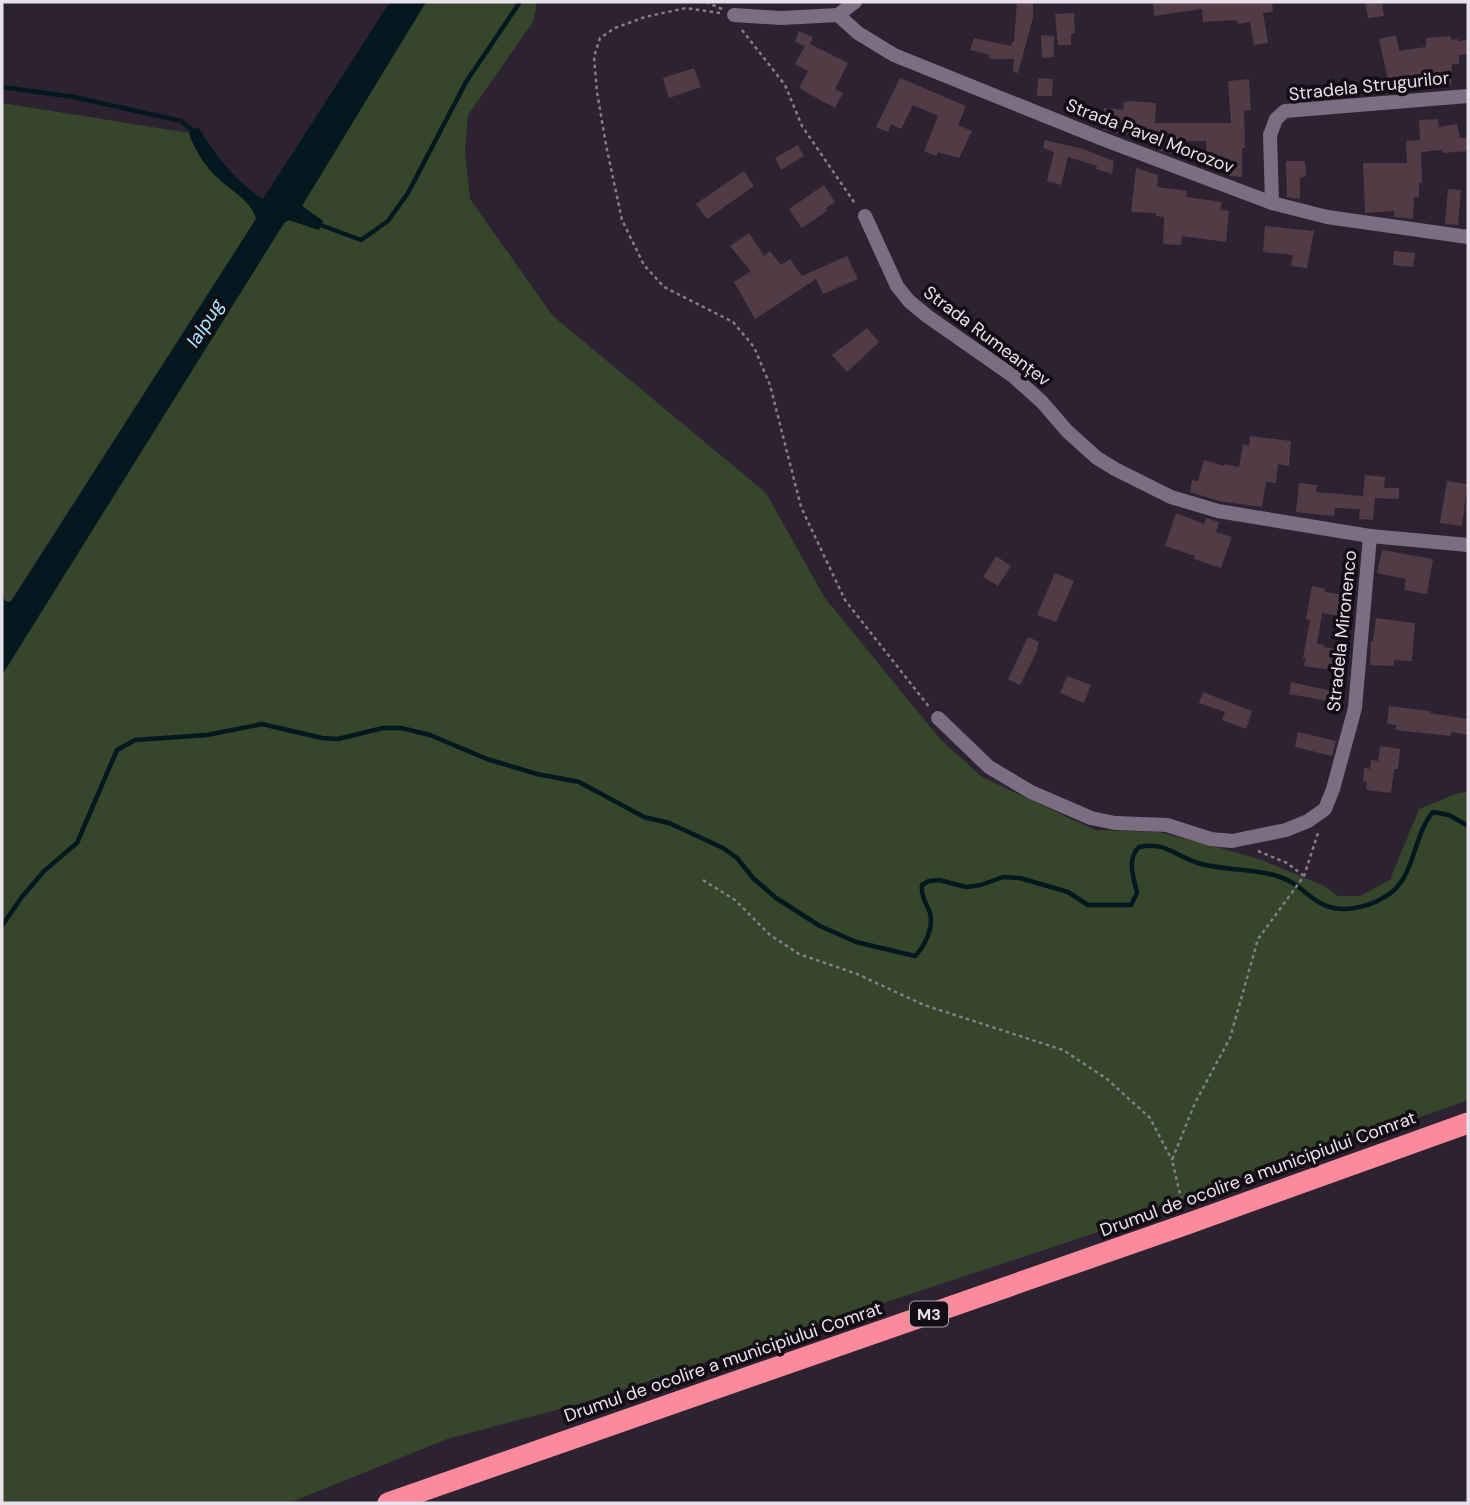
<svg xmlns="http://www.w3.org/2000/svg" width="1470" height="1505" font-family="'DM Sans',sans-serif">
	<rect width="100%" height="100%" fill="#2d2232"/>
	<g fill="#35462a">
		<path d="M 426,2 L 537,2 L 533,22 L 468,115 L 465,151 L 470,199 L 553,316 L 766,493 L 825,598 L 940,739 L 982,777 L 1095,830 L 1158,832 L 1199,842 L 1262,860 L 1324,886 L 1338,896 L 1360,896 L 1390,880 L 1419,809 L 1458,793 L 1468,792 L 1468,1100 L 1128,1222 L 579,1404 L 447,1439 L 289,1503 L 2,1503 L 2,675 L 284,223 L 289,220 L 318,230 L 323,221 L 301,206 Z"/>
		<path d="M 2,103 L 189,133 C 193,146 202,161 211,171 C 224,187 251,198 256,219 L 10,602 L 5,601 L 2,593 Z"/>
	</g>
	<path fill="#03181f" d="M 390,2 L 426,2 L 302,206 L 323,221 L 319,230 L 289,220 L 284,223 L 2,675 L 2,593 L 5,601 L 11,602 L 256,219 C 252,199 224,187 211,171 C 202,161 193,146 189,133 L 198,127 C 216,156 234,180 263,199 Z"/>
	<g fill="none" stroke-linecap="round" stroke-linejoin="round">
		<g stroke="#03181f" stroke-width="4.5">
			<path d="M 2,87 L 74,97 L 181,121 L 196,133"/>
			<path d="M 318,224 L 361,240 L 388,221 L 408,193 L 466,82 L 520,2"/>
			<path d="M 2,926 L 21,898 L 44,871 L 77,843 L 117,750 L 135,740 L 207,735 L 262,724 L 322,738 L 338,739 L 383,728 L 401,728 L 430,735 L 487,759 L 537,774 L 579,782 L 644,817 L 669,823 L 723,848 L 737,858 L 753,878 L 776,898 L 820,926 L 856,942 L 915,956 C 925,946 934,927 930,913 C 926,902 921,897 922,885 L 929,881 L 939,880 L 966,887 L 981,885 L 1003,877 L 1020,878 L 1068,892 L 1088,905 L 1131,905 L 1137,893 C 1134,878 1126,860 1139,847 C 1166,841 1174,856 1198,863 C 1224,871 1251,868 1277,876 C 1298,882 1306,896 1322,904 C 1343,915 1374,906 1392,892 C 1415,873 1414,834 1433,812 L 1449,815 L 1468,826"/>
		</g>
	</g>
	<g fill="#513c46">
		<path d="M 1017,2 L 1033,2 L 1033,18 L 1018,73 L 1013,72 L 1014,59 L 989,59 L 990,55 L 970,50 L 974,38 L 1011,46 L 1012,42 L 1014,42 Z"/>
		<path d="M 1153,2 L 1272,2 L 1273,12 L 1263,13 L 1268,43 L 1254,45 L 1250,22 L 1238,24 L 1236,20 L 1203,22 L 1202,9 L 1154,16 Z"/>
		<path d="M 1365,2 L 1382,2 L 1384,16 L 1368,18 Z"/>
		<path d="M 1074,13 L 1075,33 L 1071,34 L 1071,45 L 1058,45 L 1055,14 Z"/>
		<path d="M 799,31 L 813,37 L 810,44 L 848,63 L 835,89 L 843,93 L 835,108 L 799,88 L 808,71 L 795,64 L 805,46 L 795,42 Z"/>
		<path d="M 1041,35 L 1054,36 L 1054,57 L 1042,58 Z"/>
		<path d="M 1396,35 L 1399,51 L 1426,47 L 1426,38 L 1451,36 L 1451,40 L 1458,39 L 1458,41 L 1468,40 L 1468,54 L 1459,55 L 1459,64 L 1452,64 L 1451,85 L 1410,88 L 1410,90 L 1391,93 L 1379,39 Z"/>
		<path d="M 694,68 L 701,87 L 669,98 L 663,78 Z"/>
		<path d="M 900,78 L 966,106 L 958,125 L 972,131 L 959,158 L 938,152 L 936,156 L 924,151 L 938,116 L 913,105 L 901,129 L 891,124 L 888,132 L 876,127 Z"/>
		<path d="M 1038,78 L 1053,79 L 1052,96 L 1037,96 Z"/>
		<path d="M 1249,79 L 1251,110 L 1244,111 L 1245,148 L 1242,148 L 1242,177 L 1229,176 L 1229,168 L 1207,168 L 1206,141 L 1181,141 L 1179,154 L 1167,153 L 1158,150 L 1159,136 L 1114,133 L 1103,129 L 1104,108 L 1123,110 L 1124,102 L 1132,101 L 1156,103 L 1155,123 L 1231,123 L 1228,81 Z"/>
		<path d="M 1438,119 L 1439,127 L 1457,124 L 1460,138 L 1468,138 L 1468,151 L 1443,153 L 1442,150 L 1421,152 L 1422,183 L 1419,183 L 1419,197 L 1414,197 L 1413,219 L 1394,217 L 1394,211 L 1365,213 L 1363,163 L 1407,163 L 1406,141 L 1420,140 L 1419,120 Z"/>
		<path d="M 1045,140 L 1083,149 L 1114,161 L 1112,174 L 1096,169 L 1097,166 L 1068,157 L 1061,185 L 1047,181 L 1054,152 L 1043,148 Z"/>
		<path d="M 798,145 L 804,156 L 781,170 L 775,158 Z"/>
		<path d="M 1286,161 L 1305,161 L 1306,176 L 1300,178 L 1300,199 L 1287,197 Z"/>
		<path d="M 1136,168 L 1158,175 L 1157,187 L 1187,191 L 1186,197 L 1222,202 L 1220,210 L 1229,211 L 1226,242 L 1182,236 L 1181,245 L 1163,244 L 1164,217 L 1156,216 L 1156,213 L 1131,212 Z"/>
		<path d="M 744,171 L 754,186 L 707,219 L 696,204 Z"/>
		<path d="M 824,185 L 835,202 L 826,208 L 827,211 L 802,228 L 789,209 Z"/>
		<path d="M 1448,189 L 1461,190 L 1458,225 L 1445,224 Z"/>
		<path d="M 1265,226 L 1314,231 L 1307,268 L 1291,266 L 1293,255 L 1263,252 Z"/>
		<path d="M 749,233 L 764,256 L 770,251 L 781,265 L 790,259 L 802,276 L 847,256 L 858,279 L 823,294 L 816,279 L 755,319 L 734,282 L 751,271 L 730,246 Z"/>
		<path d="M 1394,251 L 1415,253 L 1413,267 L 1393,265 Z"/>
		<path d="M 867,328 L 879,342 L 847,372 L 832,355 Z"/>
		<path d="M 1250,436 L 1291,441 L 1289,466 L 1278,464 L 1276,483 L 1266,482 L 1262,507 L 1219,501 L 1190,492 L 1192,480 L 1198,481 L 1204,460 L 1224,466 L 1224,464 L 1239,467 L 1243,444 L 1249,446 Z"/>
		<path d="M 1365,475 L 1385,477 L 1384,488 L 1399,488 L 1399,499 L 1375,498 L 1373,520 L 1359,519 L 1360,509 L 1335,508 L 1334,516 L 1296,512 L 1299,483 L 1317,485 L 1316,492 L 1363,496 Z"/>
		<path d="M 1447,481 L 1467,484 L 1462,526 L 1440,523 Z"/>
		<path d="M 1176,513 L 1204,524 L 1206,518 L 1219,522 L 1216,532 L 1232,537 L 1221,568 L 1194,559 L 1195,556 L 1165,546 Z"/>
		<path d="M 1382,550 L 1433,559 L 1427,594 L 1404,590 L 1406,579 L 1377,573 Z"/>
		<path d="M 996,556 L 1011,566 L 998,586 L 983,577 Z"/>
		<path d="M 1055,573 L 1074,581 L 1056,622 L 1037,615 Z"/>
		<path d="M 1312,586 L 1326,589 L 1325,592 L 1349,596 L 1345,617 L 1322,613 L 1317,644 L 1324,645 L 1323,647 L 1349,651 L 1345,672 L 1304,666 L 1306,658 L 1303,658 L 1310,620 L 1306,619 Z"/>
		<path d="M 1376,618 L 1415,623 L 1412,661 L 1394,660 L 1394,666 L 1370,665 L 1371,641 L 1373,641 Z"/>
		<path d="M 1028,637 L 1039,642 L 1037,648 L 1038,649 L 1020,685 L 1008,679 Z"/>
		<path d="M 1067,676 L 1091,685 L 1084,703 L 1060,693 Z"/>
		<path d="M 1291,682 L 1336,692 L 1334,702 L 1289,694 Z"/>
		<path d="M 1203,692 L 1252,711 L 1246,729 L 1222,720 L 1225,712 L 1199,703 Z"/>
		<path d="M 1389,706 L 1430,711 L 1430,713 L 1468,719 L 1468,735 L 1451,732 L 1451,736 L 1395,730 L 1396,725 L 1387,724 Z"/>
		<path d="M 1298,732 L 1336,741 L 1332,756 L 1295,747 Z"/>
		<path d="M 1380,746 L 1400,749 L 1398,769 L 1394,769 L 1391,793 L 1366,790 L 1367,782 L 1363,781 L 1364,768 L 1370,769 L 1371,760 L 1378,761 Z"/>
	</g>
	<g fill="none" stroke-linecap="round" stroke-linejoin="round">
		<g stroke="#867c8a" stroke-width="2.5" stroke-dasharray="3.5 3.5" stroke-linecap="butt">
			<path d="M 706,2 L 722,9"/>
			<path d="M 720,13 L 686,8 L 645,17 L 615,28 L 600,38 L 594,57 L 597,92 L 606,145 L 622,220 L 644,265 L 664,287 L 733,322 L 754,347 L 770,385 L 801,507 L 845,600 L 930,708"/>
			<path d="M 742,30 L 785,85 L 802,126 L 856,205"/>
			<path d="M 1258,851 L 1287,863 L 1304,876"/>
			<path d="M 703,880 L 735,900 L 770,935 L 799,954 L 857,974 L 924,1005 L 1063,1050 L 1107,1079 L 1150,1118 L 1172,1160"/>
			<path d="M 1183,1207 L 1172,1160 L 1195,1103 L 1230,1038 L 1258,939 L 1304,876 L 1318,833"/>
		</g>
		<g stroke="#7c6e82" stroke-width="14">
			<path d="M 734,15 L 781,18 L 838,15"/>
			<path d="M 838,15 L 858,33 L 894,55 L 1100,138 L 1272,203 L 1327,217 L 1468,237"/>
			<path d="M 838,15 L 855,2"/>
			<path d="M 1272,203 L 1270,135 L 1276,119 L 1285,111 L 1468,96"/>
			<path d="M 865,216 L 897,286 L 909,301 L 927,316 L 1013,376 L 1042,402 L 1067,431 L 1097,458 L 1115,469 L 1171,497 L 1218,511 L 1370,536 L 1468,545"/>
			<path d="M 938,718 L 989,767 L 1031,792 L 1091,818 L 1115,823 L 1167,825 L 1211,839 L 1232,841 L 1286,830 L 1308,821 L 1325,809 L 1333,789 L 1355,708 L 1370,536"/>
		</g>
		<path stroke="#fa8a9c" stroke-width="21" d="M 388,1503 L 1187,1224 L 1468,1123"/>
	</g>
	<g text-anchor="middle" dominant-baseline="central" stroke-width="7" stroke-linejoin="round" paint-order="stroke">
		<rect fill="#130d15" stroke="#a8a1ab" stroke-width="2" x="910" y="1301.5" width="38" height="25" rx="5"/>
		<g font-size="16" font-weight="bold" fill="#e8e0eb">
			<text x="929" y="1314">M3</text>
		</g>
		<g font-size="18" fill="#e8e0eb" stroke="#130d15">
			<text transform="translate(1369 86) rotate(-6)">Stradela Strugurilor</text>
			<text transform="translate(1150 136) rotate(21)">Strada Pavel Morozov</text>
			<text transform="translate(987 336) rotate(37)">Strada Rumeanțev</text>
			<text transform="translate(1342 631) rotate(-84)">Stradela Mironenco</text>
			<text transform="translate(1258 1174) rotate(-20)">Drumul de ocolire a municipiului Comrat</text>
			<text transform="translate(723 1362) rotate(-19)">Drumul de ocolire a municipiului Comrat</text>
		</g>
		<g font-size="19" font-style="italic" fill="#aee8fc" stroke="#130d15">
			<text transform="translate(205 323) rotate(-58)">Ialpug</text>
		</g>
	</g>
	<rect width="1470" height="1505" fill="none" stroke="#e8e0eb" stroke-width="7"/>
</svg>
